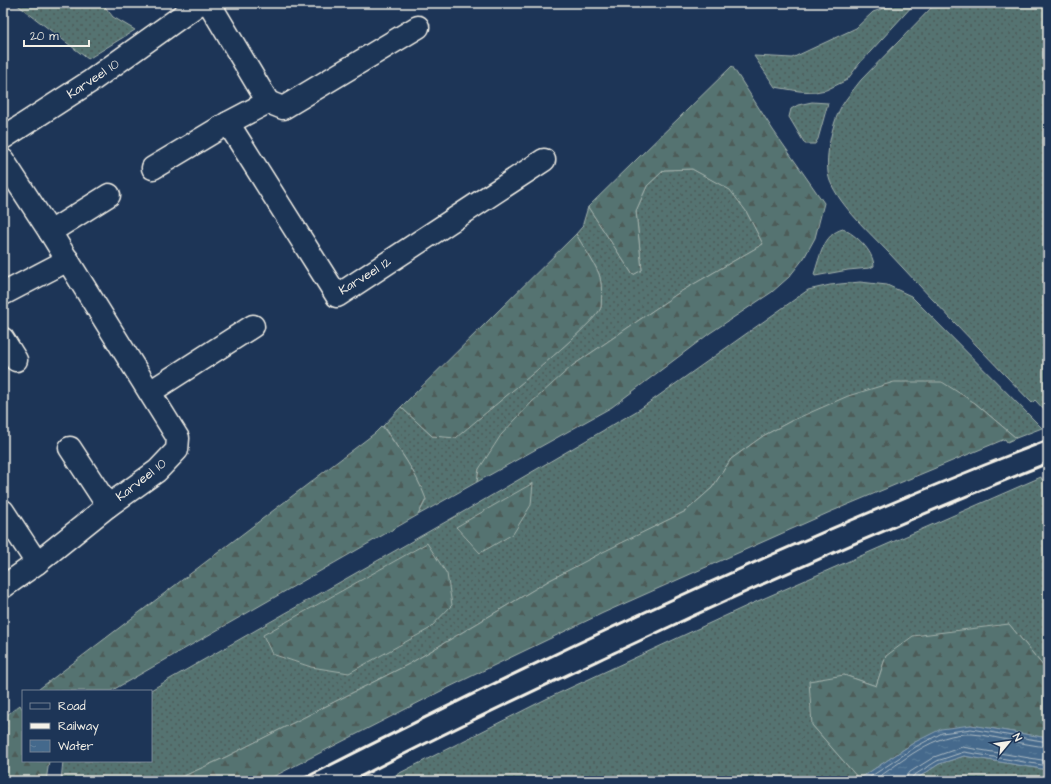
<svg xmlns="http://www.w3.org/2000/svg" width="1051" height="784" font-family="'Architects Daughter',sans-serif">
	<defs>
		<pattern id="grass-dots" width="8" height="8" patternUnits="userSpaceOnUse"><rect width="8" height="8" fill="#547371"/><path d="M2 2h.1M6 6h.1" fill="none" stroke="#4e5b59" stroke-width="1.8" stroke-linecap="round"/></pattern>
		<pattern id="forest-firs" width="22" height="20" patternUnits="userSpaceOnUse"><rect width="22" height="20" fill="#547371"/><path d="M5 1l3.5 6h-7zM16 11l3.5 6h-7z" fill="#4e5b59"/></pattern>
		<pattern id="water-ripples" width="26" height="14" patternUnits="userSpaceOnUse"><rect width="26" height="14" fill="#44698c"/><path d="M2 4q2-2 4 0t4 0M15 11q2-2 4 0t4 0" fill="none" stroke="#607f9c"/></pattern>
	</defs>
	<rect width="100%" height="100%" fill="#1d3557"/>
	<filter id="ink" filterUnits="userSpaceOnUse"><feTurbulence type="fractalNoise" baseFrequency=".025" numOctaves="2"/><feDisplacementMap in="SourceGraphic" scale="8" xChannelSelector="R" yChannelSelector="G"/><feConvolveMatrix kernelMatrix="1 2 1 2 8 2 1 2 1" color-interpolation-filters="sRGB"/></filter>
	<g filter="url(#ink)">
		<g fill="url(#grass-dots)" stroke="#a4b2ac">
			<path d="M 15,3 L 102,3 L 113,17 L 135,30 L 88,59 Z"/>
			<path d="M 898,3 L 915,3 L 859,64 L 847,80 L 826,90 L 815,92 L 799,91 L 775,87 L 754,56 L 792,58 L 856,28 L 873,12 Z"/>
			<path d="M 936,3 L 1048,3 L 1048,414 L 1035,400 L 1032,403 C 984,353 936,304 889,253 C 870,233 840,206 830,181 C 823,162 832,124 841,107 C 847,97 854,89 861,80 Z"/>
			<path d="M 812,102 L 828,103 L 818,139 L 815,144 L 805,144 L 789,117 L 791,109 L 798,105 Z"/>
			<path d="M 692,169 L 731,190 L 746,211 L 763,244 L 680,292 L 572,366 L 479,469 L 477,482 L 418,515 L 426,500 C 416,472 399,449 383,426 L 401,407 L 432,436 L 456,437 C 475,421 599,322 601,307 C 602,297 602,283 599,274 C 594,262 582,245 576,234 L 582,227 L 588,207 L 633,275 L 642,270 L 636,211 L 647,186 L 664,170 Z"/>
			<path d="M 843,229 C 856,235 873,250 874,266 L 870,268 L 848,270 L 815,276 L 814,274 C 820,257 823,234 843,229 Z"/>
			<path d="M 860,282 L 887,285 L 911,296 L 1042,428 L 1016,438 L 975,403 L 791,421 L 763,436 L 731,459 L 712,488 L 686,511 L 550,580 L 409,664 L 226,757 L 173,781 L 61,781 L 63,761 L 151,761 L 151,691 L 149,691 L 477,504 L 640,409 L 808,290 L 830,285 Z"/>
			<path d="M 1041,477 L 1042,480 L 1048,477 L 1048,672 L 1009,624 L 886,656 L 876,686 L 844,675 L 812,725 L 859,779 L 856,781 L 384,781 L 546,699 L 751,604 Z"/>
			<path d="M 964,756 L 1048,770 L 1048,781 L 913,781 L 939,764 Z"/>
		</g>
		<g fill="url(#forest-firs)" stroke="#a4b2ac">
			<path d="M 732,66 L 773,130 L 824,203 L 815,238 L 804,258 L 789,277 L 772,292 L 710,333 L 612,407 L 477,482 L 479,469 L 501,435 L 532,402 L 572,366 L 680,292 L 763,244 L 746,211 L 730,190 L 692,169 L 664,170 L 647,186 L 636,211 L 642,270 L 633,275 L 588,207 Z"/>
			<path d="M 576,234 C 582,245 594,262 599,274 C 602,283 602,297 601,307 C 599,322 475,421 456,438 L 432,436 L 401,407 Z"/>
			<path d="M 894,382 L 942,382 L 975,403 L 1016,438 L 1007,442 L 1005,439 L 830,512 L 603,613 L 443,690 L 265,781 L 173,781 L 226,757 L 409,664 L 550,580 L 601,553 L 686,511 L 712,488 L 731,459 L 763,436 L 791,421 L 848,396 Z"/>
			<path d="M 382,426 C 399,449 416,472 426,499 L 418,515 L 111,691 L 41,691 L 39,689 L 375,433 Z"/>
			<path d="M 533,483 L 531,505 L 513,534 L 480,553 L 456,527 Z"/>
			<path d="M 427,543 L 447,574 L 452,605 L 429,629 L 349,673 L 311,667 L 272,654 L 263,635 Z"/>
			<path d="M 1009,624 L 1048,672 L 1048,738 L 971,725 L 915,742 L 859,779 L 812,725 L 809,681 L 844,675 L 876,686 L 886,656 L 913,636 Z"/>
			<path d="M 20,705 L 23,710 L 23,761 L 49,761 L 46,781 L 3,781 L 3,718 Z"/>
		</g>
		<path fill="url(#water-ripples)" stroke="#8a9fb1" d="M 971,725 L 1048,738 L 1048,770 L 964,756 L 939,764 L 913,781 L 856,781 L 915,742 L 941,729 Z"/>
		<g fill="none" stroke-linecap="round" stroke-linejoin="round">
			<g stroke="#aebbc3" stroke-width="1">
				<path d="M 864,781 L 917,746 L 942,733 L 971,729 L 1048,742"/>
				<path d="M 873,781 C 902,762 934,732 972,734 C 997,736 1022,745 1048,747"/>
				<path d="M 906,781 L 907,776 L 910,772 L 934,757 L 962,747 L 1048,761"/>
				<path d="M 911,781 L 913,776 L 937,761 L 964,752 L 1048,766"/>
			</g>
			<g stroke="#f4f1e8" stroke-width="25">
				<g id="street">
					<path d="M 209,3 L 268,102"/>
					<path d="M 228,123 L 337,296 L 544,160"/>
					<path d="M 3,160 L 50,232 L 178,438 L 177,450 L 157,471 L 108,506 L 37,563 L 3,587"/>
					<path d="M 153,168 L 228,123 L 268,102 L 283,108 L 418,27"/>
					<path d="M 50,232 L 109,195"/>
					<path d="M 3,294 L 68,260"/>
					<path d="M 3,339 L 16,360"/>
					<path d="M 150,392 L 253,326"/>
					<path d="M 70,448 L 108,506"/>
					<path d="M 3,511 L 37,563"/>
				</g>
			</g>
			<g stroke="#f4f1e8" stroke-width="25">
				<path id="secondary" d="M 3,138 L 91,81 L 200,3"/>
			</g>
			<use href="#street" stroke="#1d3557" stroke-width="22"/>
			<use href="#secondary" stroke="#1d3557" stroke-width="22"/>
			<g stroke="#f4f1e8" stroke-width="3">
				<path d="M 299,781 C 543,656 792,539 1048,440"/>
				<path d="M 352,781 C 439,735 529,693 618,651 C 759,584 903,521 1048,463"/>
			</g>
		</g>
	</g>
	<g text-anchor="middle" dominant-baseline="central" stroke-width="3" stroke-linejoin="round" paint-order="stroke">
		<g font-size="13" fill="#f4f1e8" stroke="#1d3557">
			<text transform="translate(93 79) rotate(-34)">Karveel 10</text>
			<text transform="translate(365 276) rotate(-32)">Karveel 12</text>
			<text transform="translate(141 480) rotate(-38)">Karveel 10</text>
		</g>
	</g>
	<rect width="1051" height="784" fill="none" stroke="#1d3557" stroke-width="16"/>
	<rect x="8" y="8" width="1035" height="768" fill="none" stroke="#f4f1e8" stroke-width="1.5" filter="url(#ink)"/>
	<rect x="22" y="690" width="130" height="72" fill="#1d3557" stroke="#738091"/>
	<rect x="30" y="703" width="20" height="6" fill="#1d3557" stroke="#738091"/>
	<text x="58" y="710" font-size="12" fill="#f4f1e8">Road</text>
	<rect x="30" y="723" width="20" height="6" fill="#f4f1e8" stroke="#738091"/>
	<text x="58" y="730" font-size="12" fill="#f4f1e8">Railway</text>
	<rect x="30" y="740" width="20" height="12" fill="url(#water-ripples)" stroke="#738091"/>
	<text x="58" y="750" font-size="12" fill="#f4f1e8">Water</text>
	<g transform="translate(1009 742) rotate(61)" stroke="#1d3557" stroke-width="3" paint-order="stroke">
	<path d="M0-3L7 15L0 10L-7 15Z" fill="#f4f1e8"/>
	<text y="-6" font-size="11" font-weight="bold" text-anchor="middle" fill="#f4f1e8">N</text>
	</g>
	<path d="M24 40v6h65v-6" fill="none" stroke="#f4f1e8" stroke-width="2"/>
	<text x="30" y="40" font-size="12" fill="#f4f1e8" stroke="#1d3557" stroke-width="3" paint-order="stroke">20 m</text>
</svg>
